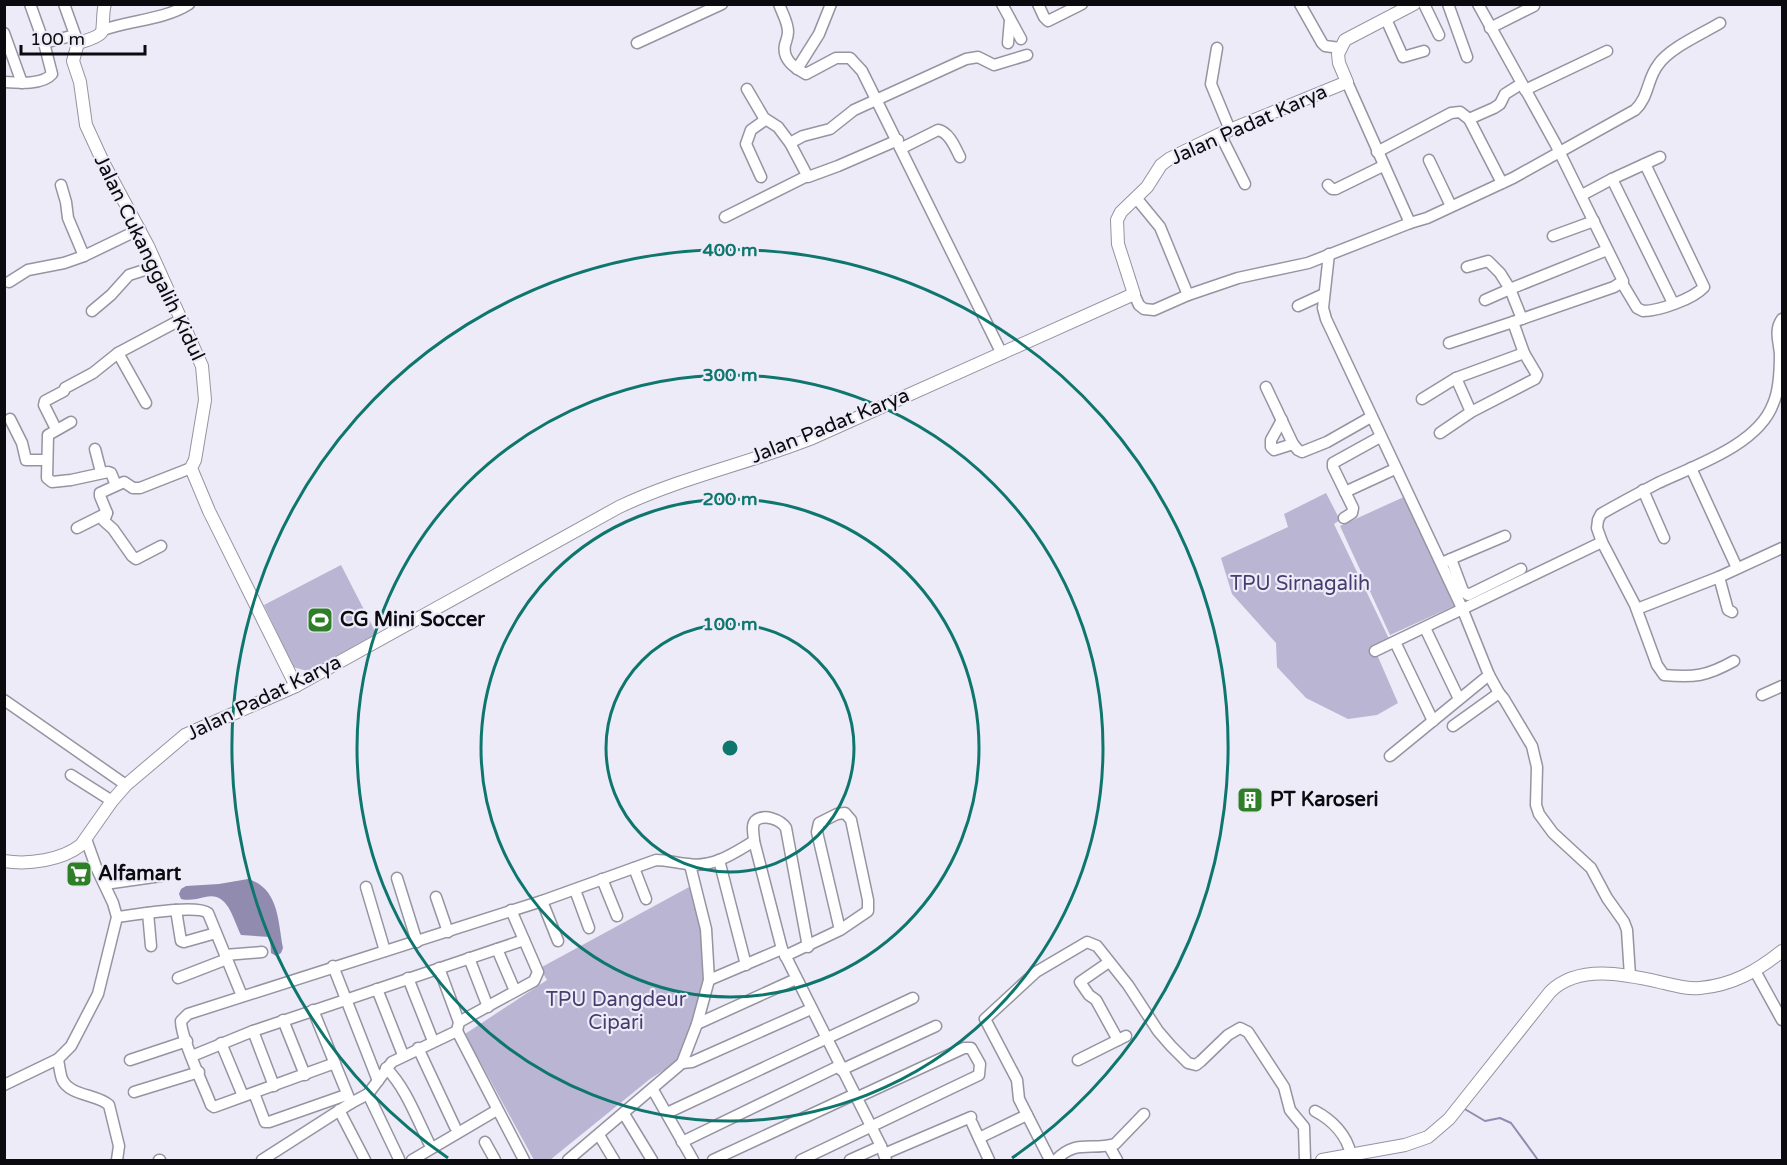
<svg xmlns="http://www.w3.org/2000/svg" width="1787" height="1165" font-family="'Varela Round',sans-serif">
	<rect width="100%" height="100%" fill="#edebf8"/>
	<g fill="#b9b5d3">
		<path d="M 1326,493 L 1340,520 L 1334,524 L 1391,643 L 1375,650 L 1398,703 L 1377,715 L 1348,719 L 1306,698 L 1277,667 L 1276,643 L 1232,594 L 1221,558 L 1288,527 L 1284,514 Z"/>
		<path d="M 1406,496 L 1456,605 L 1390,635 L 1340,526 Z"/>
		<path d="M 341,565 L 377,635 L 307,671 L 293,667 L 264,605 Z"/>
		<path d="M 691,886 L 706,945 L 698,1019 L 684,1057 L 650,1079 L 550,1160 L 534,1160 L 465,1034 L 547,980 L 540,968 Z"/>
	</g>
	<path fill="#918baf" d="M 248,879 C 279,888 278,922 283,948 L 281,953 L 276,956 L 271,953 L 270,937 L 241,935 C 233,919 228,891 205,897 C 197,899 189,901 181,899 L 179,894 L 181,889 L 186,886 L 219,884 Z"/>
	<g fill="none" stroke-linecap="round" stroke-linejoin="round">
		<path stroke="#918baf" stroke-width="2" d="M 1463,1108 L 1485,1121 L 1500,1118 L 1511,1123 L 1538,1160"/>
		<g stroke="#9594a0" stroke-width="13">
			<g id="minor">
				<path d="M 64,4 L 78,43"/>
				<path d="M 779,4 C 782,13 788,22 788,32 C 788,37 786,41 785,45 C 782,60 795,68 806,74 L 836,58 L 850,58 L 862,71 L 1002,354"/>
				<path d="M 1002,4 L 1021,39"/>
				<path d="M 1038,4 L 1044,17 L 1048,21 L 1082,4"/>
				<path d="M 1300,4 L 1322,43 L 1325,46 L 1340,48"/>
				<path d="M 1424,4 L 1439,35"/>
				<path d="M 1448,4 L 1467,57"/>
				<path d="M 1386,19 L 1403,57 L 1424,51"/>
				<path d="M 1490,28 L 1534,6"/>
				<path d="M 103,30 C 130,20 164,20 189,4"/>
				<path d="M 4,33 L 22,83"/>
				<path d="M 44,43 L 75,35"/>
				<path d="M 637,43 L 722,4"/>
				<path d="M 1008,43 L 1010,20"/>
				<path d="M 1217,48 L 1211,84 L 1230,130"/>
				<path d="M 797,69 L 819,34 L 831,4"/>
				<path d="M 4,82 C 18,83 43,85 52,74 L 44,43 L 30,4"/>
				<path d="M 1347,82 L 1410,223"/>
				<path d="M 747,89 L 764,118 L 778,127 L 790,143 L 808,177 L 838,166 L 898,140"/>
				<path d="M 1525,90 L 1607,51"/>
				<path d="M 1469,119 L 1494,108 L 1500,104 L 1505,94 L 1521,84"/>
				<path d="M 1220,134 L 1245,184"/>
				<path d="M 790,143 L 803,136 L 830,129 L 854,110 L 966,59 L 978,57 L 994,65 L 1027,55"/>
				<path d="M 902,148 L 938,130 C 949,132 955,147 960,157"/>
				<path d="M 1377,152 L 1451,113 L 1460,112 L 1469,119 L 1502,183"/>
				<path d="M 1429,160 L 1451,206"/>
				<path d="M 761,177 L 746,144 L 751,130 L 765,120"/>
				<path d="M 1612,179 L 1673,303"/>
				<path d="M 61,185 L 66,202 L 68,218 L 84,256"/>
				<path d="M 1328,185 L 1332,189 L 1336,189 L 1383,166"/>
				<path d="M 1582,195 L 1612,179 L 1660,157"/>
				<path d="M 1137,199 L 1160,227 L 1188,295"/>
				<path d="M 725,217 L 807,176"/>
				<path d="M 1553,236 L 1594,221"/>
				<path d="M 1329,254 L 1323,308 L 1326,319 L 1462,608 L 1489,675 L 1499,693 L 1504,699 L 1532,746 L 1537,767 L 1536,805 L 1539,814 L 1553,833 L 1591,868 L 1607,898 L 1624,922 L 1627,930 L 1630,976"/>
				<path d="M 1467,267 L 1488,261 L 1500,273 L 1510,289 L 1485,300"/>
				<path d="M 9,282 L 28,270 L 64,263 L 84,256 L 140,229"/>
				<path d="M 1622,283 L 1637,308 L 1643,311 C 1659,311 1693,299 1704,287 L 1645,164"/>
				<path d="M 1134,294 L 1139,305 L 1144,309 L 1154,310 L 1188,295 L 1238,278 L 1308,263 L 1410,223 L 1427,218 L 1513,178 L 1635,110 C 1649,97 1647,79 1658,65 C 1669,48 1702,34 1720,23"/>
				<path d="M 1298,306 L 1324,294"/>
				<path d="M 92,311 L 111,295 L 129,275 L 157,266"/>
				<path d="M 1522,319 L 1510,289 L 1607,250"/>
				<path d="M 1449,343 L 1513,322"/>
				<path d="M 118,353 L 146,403"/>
				<path d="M 1266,387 L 1293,444 L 1298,450 L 1302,452 L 1327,442 L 1371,417"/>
				<path d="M 1422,399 L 1456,378"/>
				<path d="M 1471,412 L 1456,378 L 1524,353"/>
				<path d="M 10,419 L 22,443 L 26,460 L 47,460"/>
				<path d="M 1282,420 L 1271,440 L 1271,447 L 1274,450 L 1293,444"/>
				<path d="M 71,422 L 48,435 L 47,478 L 52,482 L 71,480 L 108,472 L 111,473 L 116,485"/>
				<path d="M 56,429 L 44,405 L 45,401 L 64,391 L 65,388 L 93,373 L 118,353 L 182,319"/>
				<path d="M 1440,433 L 1471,412 L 1535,379 L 1537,375 L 1524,353 L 1513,322 L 1614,287 L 1623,281 L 1555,143 L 1478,4"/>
				<path d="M 95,449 L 101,472"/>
				<path d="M 1691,468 L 1737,568"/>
				<path d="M 1643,490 L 1664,538"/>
				<path d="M 1345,492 L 1395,469"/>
				<path d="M 1344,518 L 1352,513 L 1353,508 L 1333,467 L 1333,463 L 1380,437"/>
				<path d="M 77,528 L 107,513"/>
				<path d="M 161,546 L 136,559 L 132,556 L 113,529 L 104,521 L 107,513 L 100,496 L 100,493 L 124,482 L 133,488 L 140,488 L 191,468"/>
				<path d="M 1451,559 L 1463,591 L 1468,595 L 1521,569"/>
				<path d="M 1446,561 L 1505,536"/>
				<path d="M 1719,577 L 1728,610 L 1732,612"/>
				<path d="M 1637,609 L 1719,577 L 1782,548"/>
				<path d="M 1425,628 L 1459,699"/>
				<path d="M 1395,642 L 1433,721"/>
				<path d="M 1375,651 L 1602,542"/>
				<path d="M 1734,661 C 1707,676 1694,678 1664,675 L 1657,665 L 1635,605 L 1602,542 L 1597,528 L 1598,520 L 1601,514 C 1620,503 1639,493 1658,483 C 1694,466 1758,445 1773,404 C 1779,391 1780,369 1780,354 C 1779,341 1774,330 1782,319"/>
				<path d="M 1762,695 L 1782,686"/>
				<path d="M 4,700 L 126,785"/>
				<path d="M 1453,726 L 1499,693"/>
				<path d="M 1390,756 L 1489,675"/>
				<path d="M 71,775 L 112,801"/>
				<path d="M 719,860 L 746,965"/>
				<path d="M 634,868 L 646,899"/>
				<path d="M 397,878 L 417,942"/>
				<path d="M 602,879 L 617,916"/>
				<path d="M 105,884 L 161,876"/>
				<path d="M 366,887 L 385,951"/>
				<path d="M 575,890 L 589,928"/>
				<path d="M 436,897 L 448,932"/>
				<path d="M 542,901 L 558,941"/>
				<path d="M 176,910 L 181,941 L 184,942 L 216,933"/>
				<path d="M 511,910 L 538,972 L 534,981 L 459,1022 L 457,1031 L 524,1160"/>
				<path d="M 148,913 L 151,946"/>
				<path d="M 117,917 C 135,915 196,904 208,913 L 242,996"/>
				<path d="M 808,947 L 786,828 C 781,820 764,813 755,821 C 751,826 754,835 754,841 L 782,949 L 881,1146 L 886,1160"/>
				<path d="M 497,949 L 515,991"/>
				<path d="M 225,955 L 262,952"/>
				<path d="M 785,956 L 840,930 L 868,911 L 868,900 L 851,820 L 845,813 L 837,814 L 819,823 L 817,832 L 840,930"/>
				<path d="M 469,958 L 488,1007"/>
				<path d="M 1109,962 L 1080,982 L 1089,995 L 1096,1000 L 1118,1040"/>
				<path d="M 333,966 L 378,1081"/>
				<path d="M 439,968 L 459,1022"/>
				<path d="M 1755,971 L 1782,1020"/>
				<path d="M 178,978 L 227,959"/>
				<path d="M 408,978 L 433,1041"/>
				<path d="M 709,980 L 782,949"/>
				<path d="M 377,989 L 403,1055"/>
				<path d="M 313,1010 L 351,1103 L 368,1094 L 392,1062 L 457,1031"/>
				<path d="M 283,1020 L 305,1075"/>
				<path d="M 697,1024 L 796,979"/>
				<path d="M 253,1031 L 274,1086"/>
				<path d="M 221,1043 L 243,1096"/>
				<path d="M 418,1048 L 455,1127"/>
				<path d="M 192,1056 L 253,1031 L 524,940"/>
				<path d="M 58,1059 C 59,1065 60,1073 62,1079 C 69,1096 97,1094 109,1105 L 119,1146 L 117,1160"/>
				<path d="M 130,1060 L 187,1041"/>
				<path d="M 1078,1060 L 1126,1036"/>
				<path d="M 335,1063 L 214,1107 L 211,1105 C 204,1086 181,1039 181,1021 L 188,1014 L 542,901 L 656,860 C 667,860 677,863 688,864 C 713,868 734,853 754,841"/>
				<path d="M 682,1063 L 692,1062 L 811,1009"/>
				<path d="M 386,1068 C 406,1088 416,1117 429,1143"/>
				<path d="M 841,1070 L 936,1026"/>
				<path d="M 4,1085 L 58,1059 L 71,1046 L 98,994 L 117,917 L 113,903 L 96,867 L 86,839"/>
				<path d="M 653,1090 L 693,1160"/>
				<path d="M 134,1092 L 199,1072"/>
				<path d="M 254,1093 L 265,1122 L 269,1122 L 346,1095"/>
				<path d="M 368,1094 L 399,1159"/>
				<path d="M 339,1110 L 365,1160"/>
				<path d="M 1315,1111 C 1332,1120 1347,1135 1351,1155"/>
				<path d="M 667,1113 L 913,998"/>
				<path d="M 624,1114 L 652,1160"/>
				<path d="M 972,1123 L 989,1160"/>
				<path d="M 599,1135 L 614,1160"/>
				<path d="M 979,1138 L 1027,1115"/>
				<path d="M 485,1142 L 495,1160"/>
				<path d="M 682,1142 L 839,1066"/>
				<path d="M 1109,1146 L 1117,1160"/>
				<path d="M 884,1154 L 971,1117"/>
				<path d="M 159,1160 L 160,1160"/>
				<path d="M 262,1160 L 351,1103"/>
				<path d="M 412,1160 L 497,1110"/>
				<path d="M 568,1160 L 682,1063 L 697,1024 L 709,980 L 706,929 L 690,865"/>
				<path d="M 713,1160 L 853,1095"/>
				<path d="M 801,1160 L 979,1075 L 980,1064 L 971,1048 L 964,1048 L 856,1098"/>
				<path d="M 850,1160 L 881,1146"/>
				<path d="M 1050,1160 L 1019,1099 L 1017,1080 L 985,1019 L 1036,972 L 1087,942 L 1097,946 L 1128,985 L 1158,1031 L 1171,1046 L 1188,1063 L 1196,1065 L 1201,1061 L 1228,1035 L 1240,1028 L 1248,1032 L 1284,1087 L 1290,1110 L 1304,1127 L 1305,1160"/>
				<path d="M 1056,1160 C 1076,1139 1091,1151 1115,1144 L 1144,1114"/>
			</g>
		</g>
		<g stroke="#9594a0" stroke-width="14">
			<g id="tertiary">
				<path d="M 105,4 C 102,12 104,30 101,33 C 97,38 84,41 78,43 L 73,61 L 80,82 L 86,125 L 103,162 L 148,246 L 202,366 L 205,400 L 195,460 L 191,468 L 209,511 L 296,686"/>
				<path d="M 4,861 C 29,865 62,860 81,845 L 112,801 L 126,785 L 185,735 L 296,686 L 619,507 C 680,478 746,464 810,439 L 1134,294 L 1118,244 L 1117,220 L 1121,212 L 1147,187 L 1161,165 L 1169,159 L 1220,134 L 1347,82 L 1339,63 L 1338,54 L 1345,40 L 1414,4"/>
				<path d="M 1322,1160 L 1405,1145 L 1428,1137 L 1449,1119 L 1550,992 C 1579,963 1628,975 1664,983 C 1676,986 1688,989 1700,988 C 1733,985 1757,971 1782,951"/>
			</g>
		</g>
		<use href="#minor" stroke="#fff" stroke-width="10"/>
		<use href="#tertiary" stroke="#fff" stroke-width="12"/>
	</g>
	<g fill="none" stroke="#0f766e" stroke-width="3">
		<circle cx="730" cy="748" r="124"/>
		<circle cx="730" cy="748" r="249"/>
		<circle cx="730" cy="748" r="373"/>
		<path d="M448 1158A498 498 0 1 1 1012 1158"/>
	</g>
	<defs>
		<g id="stadium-square" transform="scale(1.35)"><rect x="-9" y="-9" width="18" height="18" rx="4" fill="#2f7e28" stroke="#edebf8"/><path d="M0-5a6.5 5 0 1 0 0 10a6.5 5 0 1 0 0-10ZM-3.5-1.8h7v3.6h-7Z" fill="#fff"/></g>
		<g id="building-square" transform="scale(1.35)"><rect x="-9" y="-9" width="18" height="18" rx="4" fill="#2f7e28" stroke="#edebf8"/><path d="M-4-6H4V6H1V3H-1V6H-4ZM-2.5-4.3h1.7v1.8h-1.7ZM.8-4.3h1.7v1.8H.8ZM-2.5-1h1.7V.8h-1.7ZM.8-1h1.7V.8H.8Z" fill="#fff"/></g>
		<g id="supermarket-square" transform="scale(1.35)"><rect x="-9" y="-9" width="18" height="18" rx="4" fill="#2f7e28" stroke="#edebf8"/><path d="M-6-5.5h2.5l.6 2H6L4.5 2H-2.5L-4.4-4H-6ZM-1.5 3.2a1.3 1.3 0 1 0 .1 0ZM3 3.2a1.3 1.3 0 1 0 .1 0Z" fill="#fff"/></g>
	</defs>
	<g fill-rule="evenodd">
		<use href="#stadium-square" x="320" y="620"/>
		<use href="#building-square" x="1250" y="800"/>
		<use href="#supermarket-square" x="79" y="874"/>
	</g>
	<g text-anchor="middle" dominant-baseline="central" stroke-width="4.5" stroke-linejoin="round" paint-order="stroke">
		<g font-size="20" fill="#0b0b0f" stroke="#edebf8">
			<text transform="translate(1249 125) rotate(-24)">Jalan Padat Karya</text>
			<text transform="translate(149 258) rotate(64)">Jalan Cukanggalih Kidul</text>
			<text transform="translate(830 426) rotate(-22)">Jalan Padat Karya</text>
			<text transform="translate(264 698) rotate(-26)">Jalan Padat Karya</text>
		</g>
		<g font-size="20" fill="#473c6e" stroke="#edebf8">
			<text x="1300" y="584">TPU Sirnagalih</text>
			<text x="616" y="1000">TPU Dangdeur<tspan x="616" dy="23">Cipari</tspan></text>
		</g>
		<g font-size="20" font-weight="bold" fill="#0b0b0f" stroke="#edebf8" text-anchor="start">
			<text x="340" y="620">CG Mini Soccer</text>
			<text x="1270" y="800">PT Karoseri</text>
			<text x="98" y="874">Alfamart</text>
		</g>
	</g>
	<circle cx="730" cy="748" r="9" fill="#0f766e" stroke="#edebf8" stroke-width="3"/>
	<g font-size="18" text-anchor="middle" font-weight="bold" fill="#0f766e" stroke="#edebf8" stroke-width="4.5" stroke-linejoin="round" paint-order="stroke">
		<text x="730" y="256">400 m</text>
		<text x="730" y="381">300 m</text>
		<text x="730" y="505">200 m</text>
		<text x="730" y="630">100 m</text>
	</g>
	<rect width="1787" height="1165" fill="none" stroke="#0b0b0f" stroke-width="12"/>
	<path d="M21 45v9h124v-9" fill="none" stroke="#0b0b0f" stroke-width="3"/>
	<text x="30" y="45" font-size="18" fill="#0b0b0f" stroke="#edebf8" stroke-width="4.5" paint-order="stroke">100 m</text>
</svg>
